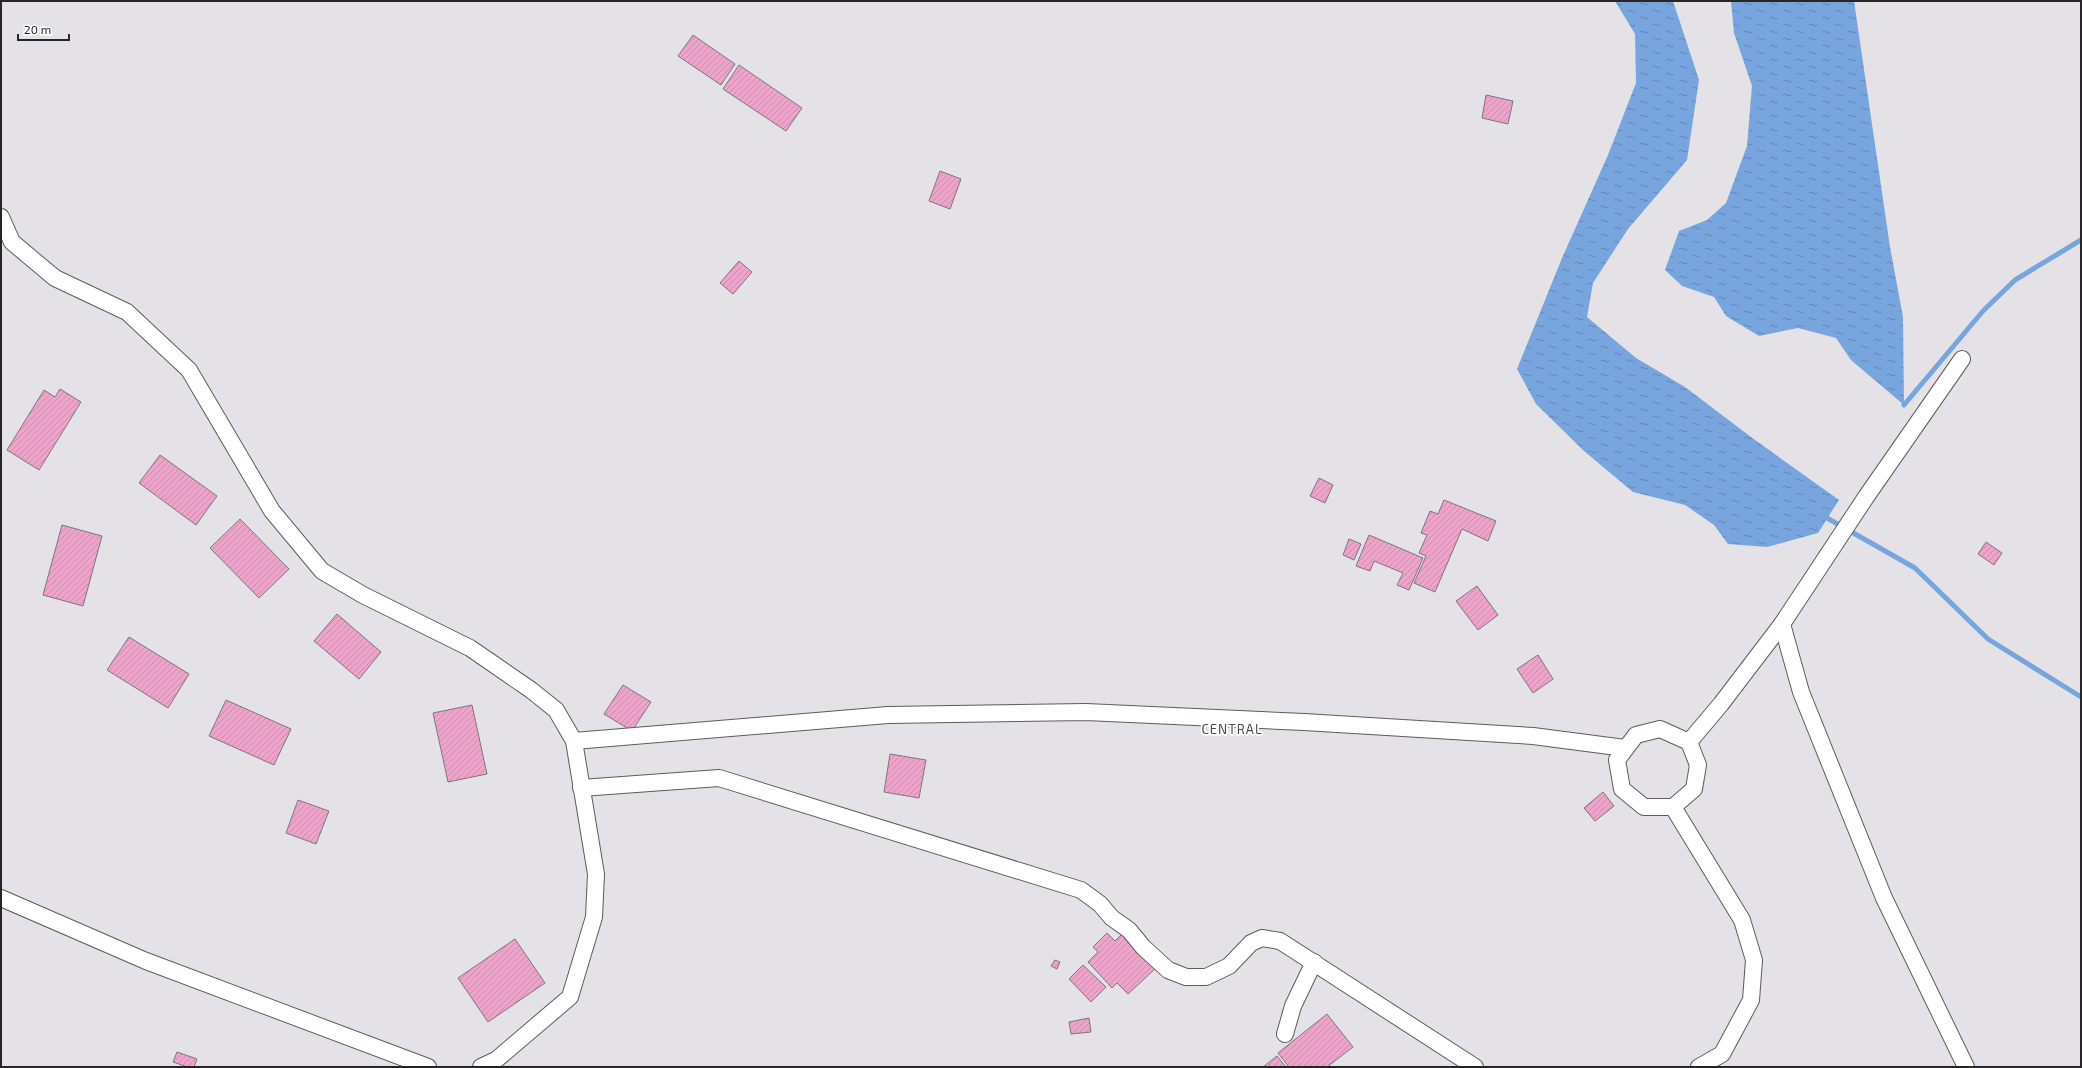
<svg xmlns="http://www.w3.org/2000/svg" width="2082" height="1068" font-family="'Exo 2',sans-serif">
	<defs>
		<pattern id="water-ripples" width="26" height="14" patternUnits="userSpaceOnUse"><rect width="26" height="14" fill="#78a5de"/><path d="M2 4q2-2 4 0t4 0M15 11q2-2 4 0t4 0" fill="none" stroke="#6286b4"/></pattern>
		<pattern id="building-hatch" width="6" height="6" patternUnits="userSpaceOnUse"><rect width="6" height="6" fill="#eca4ca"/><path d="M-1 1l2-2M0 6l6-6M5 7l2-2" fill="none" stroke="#ca8dae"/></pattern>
	</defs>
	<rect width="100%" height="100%" fill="#e5e2e7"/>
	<g fill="url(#water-ripples)">
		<path d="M 1615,1 L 1673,1 L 1699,80 L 1687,160 L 1628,229 L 1593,283 L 1587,317 L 1636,358 L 1685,387 L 1755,440 L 1839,500 L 1818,533 L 1767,547 L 1728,544 L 1714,525 L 1685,505 L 1633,492 L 1584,451 L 1536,404 L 1517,369 L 1562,258 L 1608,155 L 1636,83 L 1635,34 Z"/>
		<path d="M 1731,1 L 1854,1 L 1890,247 L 1903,317 L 1904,405 L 1851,360 L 1836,338 L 1798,328 L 1759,336 L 1726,316 L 1714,297 L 1682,286 L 1665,270 L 1679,231 L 1707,220 L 1726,203 L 1747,146 L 1752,86 L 1734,33 Z"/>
	</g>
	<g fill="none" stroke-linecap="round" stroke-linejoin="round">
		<g stroke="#78a5de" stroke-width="5">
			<path d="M 1904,405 L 1983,311 L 2015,280 L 2081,240"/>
			<path d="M 1827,518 L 1915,568 L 1988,639 L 2081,697"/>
		</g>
	</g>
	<g fill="url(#building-hatch)" stroke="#7c7679">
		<path d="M 693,35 L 735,64 L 721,85 L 678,56 Z"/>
		<path d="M 739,65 L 802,108 L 786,131 L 723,89 Z"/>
		<path d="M 1486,95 L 1513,101 L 1508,124 L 1482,118 Z"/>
		<path d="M 940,171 L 961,179 L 950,209 L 929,201 Z"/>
		<path d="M 739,261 L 752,272 L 733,294 L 720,283 Z"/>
		<path d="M 60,389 L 81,402 L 39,470 L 7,450 L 44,390 L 55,397 Z"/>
		<path d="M 160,455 L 217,496 L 196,525 L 139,483 Z"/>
		<path d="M 1319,478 L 1333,485 L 1325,503 L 1310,496 Z"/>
		<path d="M 1444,500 L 1496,521 L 1488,541 L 1462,529 L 1435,592 L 1414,583 L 1426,556 L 1419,553 L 1427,535 L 1421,533 L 1430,511 L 1438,514 Z"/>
		<path d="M 240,519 L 289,569 L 259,598 L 210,548 Z"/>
		<path d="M 62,525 L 102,536 L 83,606 L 43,595 Z"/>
		<path d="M 1369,535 L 1423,558 L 1409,590 L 1397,585 L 1403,573 L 1374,561 L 1370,571 L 1356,566 Z"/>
		<path d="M 1349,539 L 1361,544 L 1354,560 L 1343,555 Z"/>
		<path d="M 1986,542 L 2002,553 L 1994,565 L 1978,554 Z"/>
		<path d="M 1477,586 L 1498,615 L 1478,630 L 1456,601 Z"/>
		<path d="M 337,614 L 381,652 L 359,679 L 314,641 Z"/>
		<path d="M 129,637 L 189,674 L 168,708 L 107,670 Z"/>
		<path d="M 1538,655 L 1553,679 L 1533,693 L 1517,669 Z"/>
		<path d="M 623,685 L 651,702 L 632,731 L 604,714 Z"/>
		<path d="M 226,700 L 291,729 L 274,765 L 209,736 Z"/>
		<path d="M 472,705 L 487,774 L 448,782 L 433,713 Z"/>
		<path d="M 890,754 L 926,760 L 919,798 L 884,792 Z"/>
		<path d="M 1603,792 L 1614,806 L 1595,821 L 1584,808 Z"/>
		<path d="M 298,800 L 329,811 L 316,844 L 286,833 Z"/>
		<path d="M 1125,931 L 1158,966 L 1128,994 L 1117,983 L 1112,988 L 1088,962 L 1098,952 L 1093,947 L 1107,933 L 1115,941 Z"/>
		<path d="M 515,939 L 545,983 L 488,1022 L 458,978 Z"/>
		<path d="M 1055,960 L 1060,962 L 1057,969 L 1051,966 Z"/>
		<path d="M 1083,965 L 1106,987 L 1091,1002 L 1069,979 Z"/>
		<path d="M 1327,1014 L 1353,1047 L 1327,1067 L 1289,1067 L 1278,1053 Z"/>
		<path d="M 1089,1018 L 1091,1032 L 1071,1034 L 1069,1022 Z"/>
		<path d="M 177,1052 L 197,1059 L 194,1067 L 187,1067 L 173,1062 Z"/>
		<path d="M 1277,1056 L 1286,1067 L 1263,1067 Z"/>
	</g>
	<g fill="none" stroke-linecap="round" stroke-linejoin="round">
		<g stroke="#5e5b5f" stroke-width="18">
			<g id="minor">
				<path d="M 1,217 L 12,242 L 55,278 L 127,312 L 189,370 L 272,511 L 322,571 L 363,595 L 470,648 L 531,690 L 556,710 L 574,741 L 596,874 L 594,917 L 570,997 L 496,1060 L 481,1067"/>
				<path d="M 1962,359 L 1866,497 L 1782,624 L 1801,692 L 1884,898 L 1966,1067"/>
				<path d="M 1660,729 L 1689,742 L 1698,765 L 1694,789 L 1673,807 L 1644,807 L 1622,789 L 1617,760 L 1636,735 Z"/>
				<path d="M 574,741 L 888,715 L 1086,712 L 1304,722 L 1533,736 L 1625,748"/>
				<path d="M 1689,742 L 1721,704 L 1782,624"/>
				<path d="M 581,788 L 719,778 L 1081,890 L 1100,904 L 1112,918 L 1129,930 L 1143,947 L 1168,970 L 1186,977 L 1206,977 L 1229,966 L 1251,943 L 1262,938 L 1280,941 L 1475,1067"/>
				<path d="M 1673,807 L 1742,920 L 1754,960 L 1751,1000 L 1722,1054 L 1699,1067"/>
				<path d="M 1,898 L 146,961 L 428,1067"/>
				<path d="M 1285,1034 L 1293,1006 L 1314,962"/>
			</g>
		</g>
		<use href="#minor" stroke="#fff" stroke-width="16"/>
	</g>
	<g text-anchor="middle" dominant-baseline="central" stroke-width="3.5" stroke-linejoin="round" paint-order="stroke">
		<g font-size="13" letter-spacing="1" fill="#4d4b4f" stroke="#fff">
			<text x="1232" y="729">CENTRAL</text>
		</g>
	</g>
	<rect width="2082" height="1068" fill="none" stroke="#272527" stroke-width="4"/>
	<path d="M18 34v6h51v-6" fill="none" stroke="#272527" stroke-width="2"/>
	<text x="24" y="34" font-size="12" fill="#272527" stroke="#ffffff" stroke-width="3" paint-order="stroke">20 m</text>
</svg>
